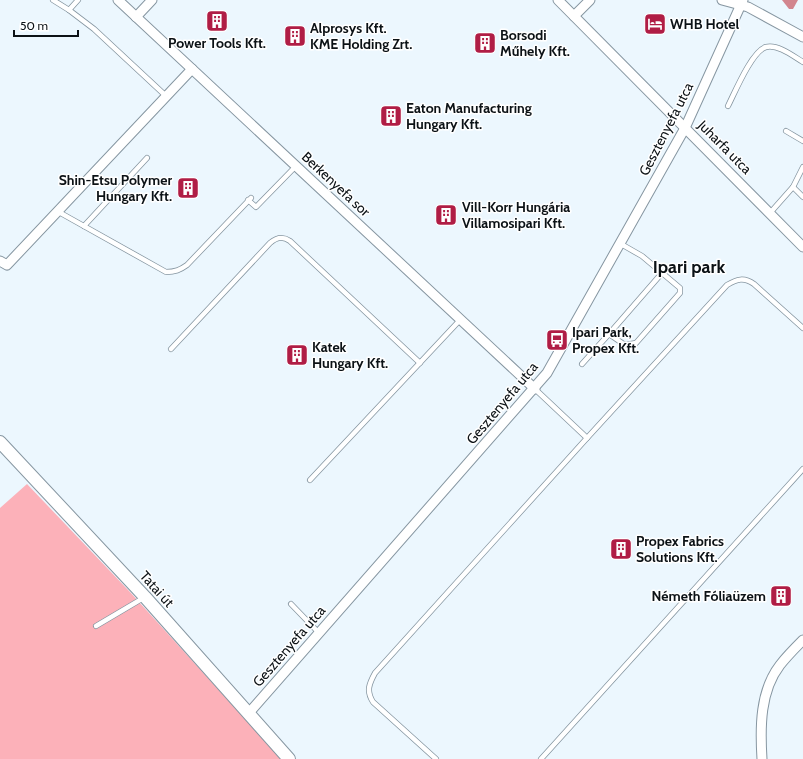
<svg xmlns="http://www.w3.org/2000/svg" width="803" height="759" font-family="Cabin,sans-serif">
	<rect width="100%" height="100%" fill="#ecf7fe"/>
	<path fill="#fcb1b9" d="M 27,484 L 130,592 L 245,719 L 256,728 L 286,759 L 0,759 L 0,508 Z"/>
	<path fill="#d2858e" d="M 782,0 L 798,0 L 793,9 L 789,9 Z"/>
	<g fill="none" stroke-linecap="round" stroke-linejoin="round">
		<g stroke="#8696a1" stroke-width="6">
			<g id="lane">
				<path d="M 53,0 L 69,10 L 78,0"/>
				<path d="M 69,10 L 94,29 L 166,96"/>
				<path d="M 728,106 C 735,92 752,51 766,47 C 778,44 793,56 803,62"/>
				<path d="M 786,131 L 803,141"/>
				<path d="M 793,187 L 803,197"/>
				<path d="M 248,200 L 256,207 L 296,166"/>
				<path d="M 57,211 L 166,272 C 175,272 180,270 187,265 L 251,198"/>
				<path d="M 770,213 L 793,187 L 803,167"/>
				<path d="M 84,226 L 147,158"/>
				<path d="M 621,244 L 642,256 L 680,288 L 680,293 L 636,343 L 625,345 L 609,334 L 662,273"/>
				<path d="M 171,349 L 270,243 C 277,237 283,236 290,241 L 420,363"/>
				<path d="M 582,364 L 609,334"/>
				<path d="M 535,389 L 587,438 L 727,285 C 737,279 744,277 754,284 L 803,328"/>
				<path d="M 310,480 L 460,320"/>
				<path d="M 291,604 L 319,633"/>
				<path d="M 96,626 L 145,597"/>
				<path d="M 436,759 L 373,702 C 366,691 369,684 375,673 L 587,438"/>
				<path d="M 541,759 L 803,469"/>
			</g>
		</g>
		<g stroke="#8696a1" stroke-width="11">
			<g id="street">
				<path d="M 118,0 L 535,389"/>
				<path d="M 558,0 L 803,247"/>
				<path d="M 722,0 L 748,7 L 803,37"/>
				<path d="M 574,16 L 590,0"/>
				<path d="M 136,17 L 152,0"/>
				<path d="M 0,261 L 7,265 L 192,69"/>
				<path d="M 248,714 L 547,373 L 685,128 L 743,0"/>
				<path d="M 762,759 C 760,727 760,691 780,665 C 787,656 795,648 803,640"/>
			</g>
		</g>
		<g stroke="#8696a1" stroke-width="14">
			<path id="secondary" d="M 0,442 L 145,597 L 289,759"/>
		</g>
		<use href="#lane" stroke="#fff" stroke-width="4.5"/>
		<use href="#street" stroke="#fff" stroke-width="9"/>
		<use href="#secondary" stroke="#fff" stroke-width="12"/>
	</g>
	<defs>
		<g id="building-square" transform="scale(1.15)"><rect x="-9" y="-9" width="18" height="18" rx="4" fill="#b01d45" stroke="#fff"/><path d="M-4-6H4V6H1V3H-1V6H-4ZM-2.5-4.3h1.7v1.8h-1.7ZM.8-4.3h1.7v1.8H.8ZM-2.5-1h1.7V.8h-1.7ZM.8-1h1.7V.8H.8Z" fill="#fff"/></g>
		<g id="hotel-square" transform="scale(1.15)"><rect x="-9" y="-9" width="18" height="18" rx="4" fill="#b01d45" stroke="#fff"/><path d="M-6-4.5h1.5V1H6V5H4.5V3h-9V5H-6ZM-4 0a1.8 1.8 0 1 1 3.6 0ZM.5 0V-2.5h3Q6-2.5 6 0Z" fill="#fff"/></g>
		<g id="bus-square" transform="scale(1.15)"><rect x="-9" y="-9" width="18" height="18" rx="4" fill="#b01d45" stroke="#fff"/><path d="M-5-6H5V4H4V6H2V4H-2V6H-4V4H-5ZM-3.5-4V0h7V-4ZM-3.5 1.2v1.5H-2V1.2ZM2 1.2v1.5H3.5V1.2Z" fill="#fff"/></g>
	</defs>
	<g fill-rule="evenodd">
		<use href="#building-square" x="217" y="21"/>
		<use href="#hotel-square" x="655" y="24"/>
		<use href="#building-square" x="295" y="36"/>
		<use href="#building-square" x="485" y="43"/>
		<use href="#building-square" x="391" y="116"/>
		<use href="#building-square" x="188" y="188"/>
		<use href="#building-square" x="446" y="215"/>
		<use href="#bus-square" x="557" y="340"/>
		<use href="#building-square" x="297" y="355"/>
		<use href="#building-square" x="621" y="549"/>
		<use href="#building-square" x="781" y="596"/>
	</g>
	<g text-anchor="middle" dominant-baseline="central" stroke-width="3" stroke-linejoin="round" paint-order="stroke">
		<g font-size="14" font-weight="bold" fill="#0c1216" stroke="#fff" text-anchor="start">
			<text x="670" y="24">WHB Hotel</text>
			<text x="310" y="28">Alprosys Kft.<tspan x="310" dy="16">KME Holding Zrt.</tspan></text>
			<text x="500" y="35">Borsodi<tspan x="500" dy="16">Műhely Kft.</tspan></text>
			<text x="217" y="43" text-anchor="middle">Power Tools Kft.</text>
			<text x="406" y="108">Eaton Manufacturing<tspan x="406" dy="16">Hungary Kft.</tspan></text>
			<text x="172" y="180" text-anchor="end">Shin-Etsu Polymer<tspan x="172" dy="16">Hungary Kft.</tspan></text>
			<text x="462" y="207">Vill-Korr Hungária<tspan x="462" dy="16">Villamosipari Kft.</tspan></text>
			<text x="572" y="332">Ipari Park,<tspan x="572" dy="16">Propex Kft.</tspan></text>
			<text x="312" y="347">Katek<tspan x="312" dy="16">Hungary Kft.</tspan></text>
			<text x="636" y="541">Propex Fabrics<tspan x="636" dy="16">Solutions Kft.</tspan></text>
			<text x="766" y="596" text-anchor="end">Németh Fóliaüzem</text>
		</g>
		<g font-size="14" fill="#0c1216" stroke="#fff">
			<text transform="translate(666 129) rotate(-63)">Gesztenyefa utca</text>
			<text transform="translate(725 147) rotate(45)">Juharfa utca</text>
			<text transform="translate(336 184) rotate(43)">Berkenyefa sor</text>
			<text transform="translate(502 403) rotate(-50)">Gesztenyefa utca</text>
			<text transform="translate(157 589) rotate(48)">Tatai út</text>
			<text transform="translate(289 646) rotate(-49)">Gesztenyefa utca</text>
		</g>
		<g font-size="18" font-weight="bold" fill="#0c1216" stroke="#fff">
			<text x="689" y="267">Ipari park</text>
		</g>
	</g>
	<path d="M14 30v6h64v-6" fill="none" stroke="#0c1216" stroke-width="2"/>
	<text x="20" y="30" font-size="12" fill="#0c1216" stroke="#ffffff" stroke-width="3" paint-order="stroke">50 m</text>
</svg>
